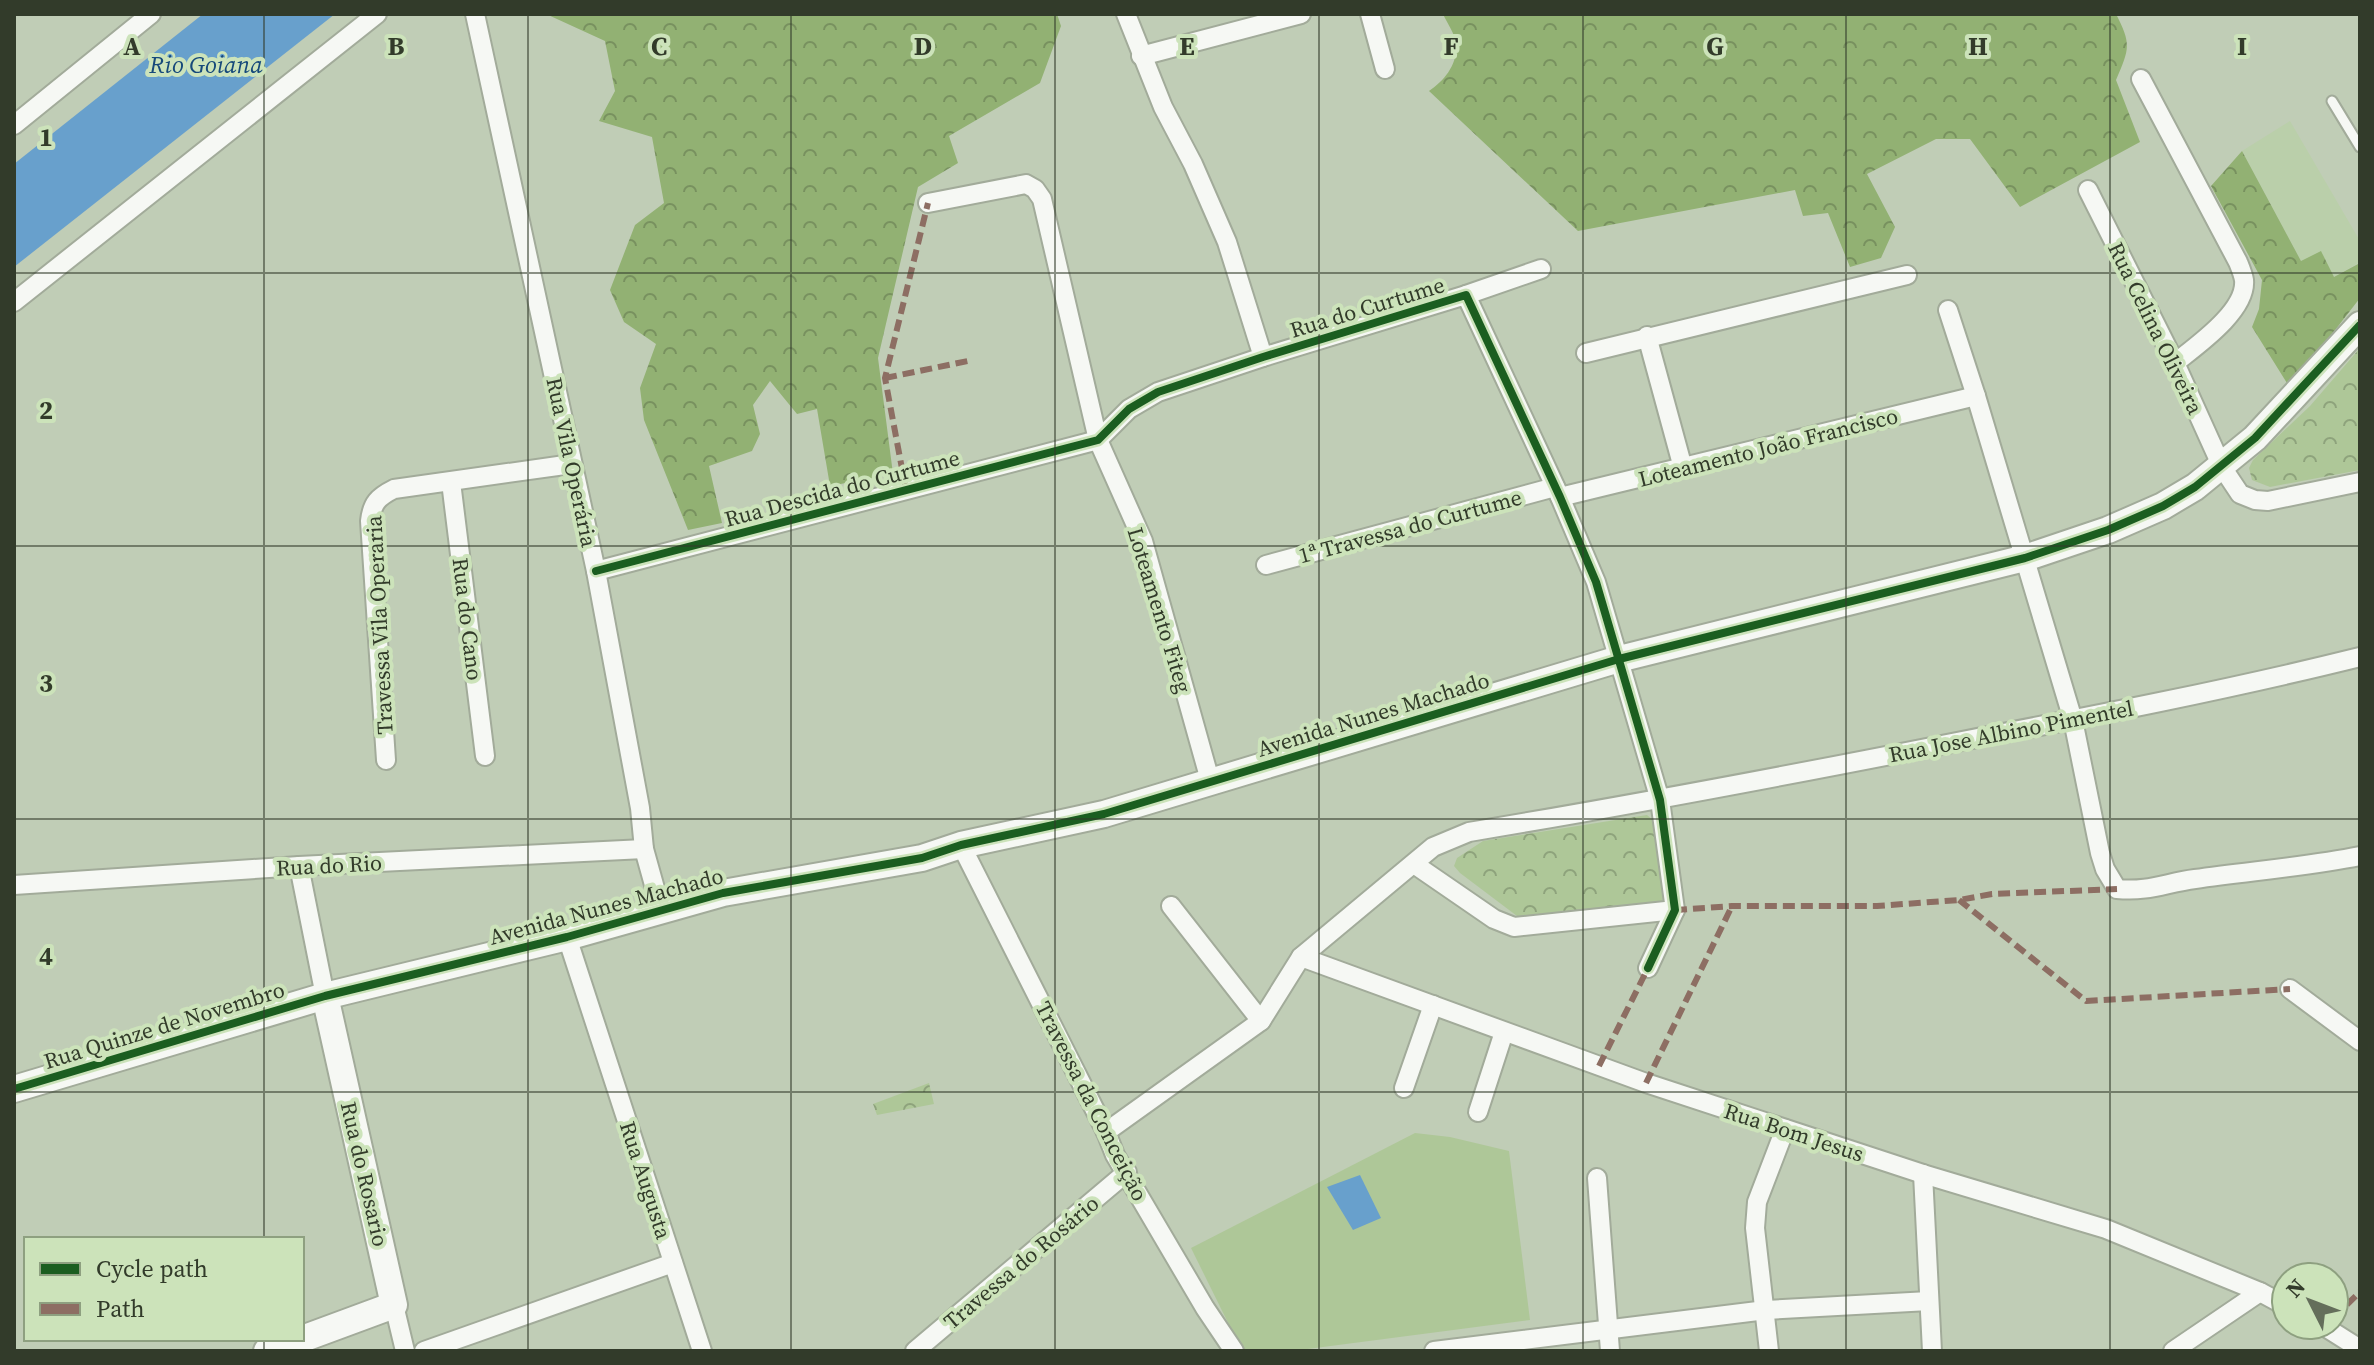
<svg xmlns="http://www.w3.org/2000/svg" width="2374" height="1365" font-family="'Source Serif 4',serif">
	<defs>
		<pattern id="forest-crowns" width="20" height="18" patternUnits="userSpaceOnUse" patternTransform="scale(2)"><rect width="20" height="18" fill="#92b173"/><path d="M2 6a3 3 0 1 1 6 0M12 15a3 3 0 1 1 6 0" fill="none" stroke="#78915f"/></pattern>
		<pattern id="park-crowns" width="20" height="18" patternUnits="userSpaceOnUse" patternTransform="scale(2)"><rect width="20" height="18" fill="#aec798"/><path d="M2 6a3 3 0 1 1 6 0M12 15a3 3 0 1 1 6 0" fill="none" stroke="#8ea37c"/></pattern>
	</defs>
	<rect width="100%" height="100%" fill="#c0cdb6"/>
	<path fill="#bacfaa" d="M 2290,121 L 2360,241 L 2360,262 L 2334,277 L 2301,261 L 2242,151 Z"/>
	<path fill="#aec798" d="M 1415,1133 L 1450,1137 L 1509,1151 L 1530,1320 L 1300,1350 L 1242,1351 L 1191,1248 Z"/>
	<g fill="url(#forest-crowns)">
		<path d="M 546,14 L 1057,14 L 1061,26 L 1040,83 L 949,136 L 958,163 L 918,187 L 878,358 L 893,474 L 830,486 L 817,409 L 797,414 L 770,381 L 753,405 L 760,434 L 752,451 L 709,466 L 722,523 L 688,530 L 644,420 L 640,388 L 656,344 L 624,322 L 610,290 L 635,225 L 664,203 L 652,137 L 599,121 L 615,91 L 605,41 Z"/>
		<path d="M 1443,14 L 2116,14 C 2132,45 2129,49 2116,80 L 2140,142 L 2020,207 L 1970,139 L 1936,139 L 1867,174 L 1895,227 L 1881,258 L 1850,267 L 1828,213 L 1803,216 L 1795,190 L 1578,231 L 1429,91 C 1445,80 1458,64 1456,43 C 1455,34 1447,23 1443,14 Z"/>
		<path d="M 2242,151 L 2301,261 L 2321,251 L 2334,277 L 2358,264 L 2360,267 L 2360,298 L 2290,388 L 2252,327 L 2259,309 L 2262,280 L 2211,186 Z"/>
	</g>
	<g fill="url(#park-crowns)">
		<path d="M 2360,348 L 2360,470 L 2270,487 L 2252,480 L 2249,468 L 2253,460 L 2310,406 Z"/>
		<path d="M 1647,815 L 1654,821 L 1664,898 L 1660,903 L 1521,919 L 1460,873 L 1454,866 L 1457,858 L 1483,841 Z"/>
		<path d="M 929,1083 L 934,1104 L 877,1115 L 873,1104 Z"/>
	</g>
	<g fill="#68a0cc">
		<path d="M 203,14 L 335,14 L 14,267 L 14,164 Z"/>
		<path d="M 1360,1175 L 1381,1218 L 1353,1230 L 1327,1187 Z"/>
	</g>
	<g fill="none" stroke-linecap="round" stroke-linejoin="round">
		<g stroke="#a2ab9a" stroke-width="13">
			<path id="lane" d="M 2332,101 L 2360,147"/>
		</g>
		<g stroke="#a2ab9a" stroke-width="22">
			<g id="street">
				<path d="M 475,14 L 596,571 L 640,808 L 644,849 L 661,910"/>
				<path d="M 1126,14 L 1163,107 L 1193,164 L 1227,242 L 1263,357"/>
				<path d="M 1370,14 L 1385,69"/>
				<path d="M 1141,56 L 1301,14"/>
				<path d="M 2141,79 L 2238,262 C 2240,267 2243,274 2244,280 C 2247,311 2196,346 2175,363"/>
				<path d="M 14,125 L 151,14"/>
				<path d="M 2088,190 L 2175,363 L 2222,467 L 2240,494 L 2255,500 L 2268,501 L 2360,482"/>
				<path d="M 928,203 L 1026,184 L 1035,189 L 1042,199 L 1098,440 L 1143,541 L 1211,784"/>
				<path d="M 1466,295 L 1541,269"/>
				<path d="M 14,302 L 377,14"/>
				<path d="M 1948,310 L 1976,396 L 2073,720 L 2100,853 L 2105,869 L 2117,889 C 2149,892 2165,883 2195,879 C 2250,871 2305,867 2360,856"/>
				<path d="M 1647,336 L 1683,468"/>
				<path d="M 1586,353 L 1907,275"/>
				<path d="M 451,482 L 485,756"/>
				<path d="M 1560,497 L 1976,396"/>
				<path d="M 1266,565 L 1555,487"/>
				<path d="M 596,571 L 1098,440 L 1129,409 L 1158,392 L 1263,357 L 1466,295 L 1560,497 L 1596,582 L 1660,800 L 1675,910 L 1648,968"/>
				<path d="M 386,760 L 370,521 C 372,503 378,497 394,489 L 572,464"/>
				<path d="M 961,845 L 1106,1132 L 1115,1155 L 1205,1308 L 1234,1351"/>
				<path d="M 1414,864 L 1494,919 L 1514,927 L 1675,910"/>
				<path d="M 299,866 L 325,996"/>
				<path d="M 14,885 L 299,866 L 644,849"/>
				<path d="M 1171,906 L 1261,1021"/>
				<path d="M 567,937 L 702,1351"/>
				<path d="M 1301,957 L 1646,1083 L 1923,1174 L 2106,1229 L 2260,1292 L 2286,1306"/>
				<path d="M 2290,989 L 2360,1041"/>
				<path d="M 1404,1088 L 1433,1005"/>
				<path d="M 1478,1112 L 1504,1032"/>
				<path d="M 1106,1132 L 1261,1021 L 1301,957 L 1433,847 L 1469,832 C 1632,805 1795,774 1957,742 C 2092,716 2227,690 2360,657"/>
				<path d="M 1923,1174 L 1932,1351"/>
				<path d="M 1597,1178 L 1610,1351"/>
				<path d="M 394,1305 L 405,1351"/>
				<path d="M 2322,1325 L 2360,1349"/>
				<path d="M 424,1351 L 673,1263"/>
				<path d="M 915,1351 L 1127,1172"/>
				<path d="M 1434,1351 L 1766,1310 L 1929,1301"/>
				<path d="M 1769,1351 L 1755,1228 L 1757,1202 L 1785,1129"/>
				<path d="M 2173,1351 L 2260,1292"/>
			</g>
		</g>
		<g stroke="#a2ab9a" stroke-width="30">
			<g id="secondary">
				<path d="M 14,1089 L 325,996 L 567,937 L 723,893 L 922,858 L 961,845 L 1104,814 L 1619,659 L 2025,558 L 2108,530 L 2163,506 L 2195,487 L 2255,438 L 2360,325"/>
				<path d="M 302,1339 L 394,1305 L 325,996"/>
				<path d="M 267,1351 L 301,1339"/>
			</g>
		</g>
		<use href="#lane" stroke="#f6f8f4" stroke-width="9"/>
		<use href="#street" stroke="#f6f8f4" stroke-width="18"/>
		<use href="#secondary" stroke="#f6f8f4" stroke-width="26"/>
		<g stroke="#8d6e63" stroke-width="6" stroke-dasharray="12 6" stroke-linecap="butt">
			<path d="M 885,378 L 968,361"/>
			<path d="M 906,490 L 885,378 L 928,203"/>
			<path d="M 1959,900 L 2086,1001 L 2290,989"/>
			<path d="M 1675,910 L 1732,906 L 1877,906 L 1959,900 L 1992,894 L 2117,889"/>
			<path d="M 1599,1066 L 1648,968"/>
			<path d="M 1646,1083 L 1732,906"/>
			<path d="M 2334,1317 L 2360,1292"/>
			<path d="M 2325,1326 L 2326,1325"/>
		</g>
		<g stroke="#cce3ba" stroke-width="13">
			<g id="cycleway">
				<path d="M 596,571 L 1098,440 L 1129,409 L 1158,392 L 1263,357 L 1466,295 L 1560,497 L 1596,582 L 1660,800 L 1675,910 L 1648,968"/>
				<path d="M 14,1089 L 325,996 L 567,937 L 723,893 L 922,858 L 961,845 L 1104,814 L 1619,659 L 2025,558 L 2108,530 L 2163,506 L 2195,487 L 2255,438 L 2360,325"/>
			</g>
		</g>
		<use href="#cycleway" stroke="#1b5e20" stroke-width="8"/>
	</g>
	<path fill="none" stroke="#323b2a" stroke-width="2" stroke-opacity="0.55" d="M 264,14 L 264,1239M 528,14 L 528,1351M 791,14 L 791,1351M 1055,14 L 1055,1351M 1319,14 L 1319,1351M 1583,14 L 1583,1351M 1846,14 L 1846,1351M 2110,14 L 2110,1351M 14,273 L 2360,273M 14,546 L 2360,546M 14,819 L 2360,819M 14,1092 L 2360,1092M 264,1339 L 264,1351"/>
	<g text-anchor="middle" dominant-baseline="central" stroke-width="8" stroke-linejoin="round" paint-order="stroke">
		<g font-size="22" fill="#323b2a" stroke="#cce3ba">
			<text transform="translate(1367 307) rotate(-17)">Rua do Curtume</text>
			<text transform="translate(2156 328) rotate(64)">Rua Celina Oliveira</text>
			<text transform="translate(1768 447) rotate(-14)">Loteamento João Francisco</text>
			<text transform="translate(572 462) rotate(78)">Rua Vila Operária</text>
			<text transform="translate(842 488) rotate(-15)">Rua Descida do Curtume</text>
			<text transform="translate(1410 526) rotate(-15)">1ª Travessa do Curtume</text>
			<text transform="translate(1160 610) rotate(73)">Loteamento Fiteg</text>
			<text transform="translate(468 619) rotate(83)">Rua do Cano</text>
			<text transform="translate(379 625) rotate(-93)">Travessa Vila Operaria</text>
			<text transform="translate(1373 714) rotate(-17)">Avenida Nunes Machado</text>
			<text transform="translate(2011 731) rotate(-11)">Rua Jose Albino Pimentel</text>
			<text transform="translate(329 865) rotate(-3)">Rua do Rio</text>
			<text transform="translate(606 906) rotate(-15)">Avenida Nunes Machado</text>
			<text transform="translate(164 1025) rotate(-17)">Rua Quinze de Novembro</text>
			<text transform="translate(1092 1101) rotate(63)">Travessa da Conceição</text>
			<text transform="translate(1794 1132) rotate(18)">Rua Bom Jesus</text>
			<text transform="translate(365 1174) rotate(77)">Rua do Rosario</text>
			<text transform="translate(646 1180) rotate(72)">Rua Augusta</text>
			<text transform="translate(1021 1262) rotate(-40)">Travessa do Rosário</text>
		</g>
		<g font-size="24" font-style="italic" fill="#16497a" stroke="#cce3ba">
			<text x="206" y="64">Rio Goiana</text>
		</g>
	</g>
	<g font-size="26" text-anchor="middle" font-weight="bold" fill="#323b2a" stroke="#cce3ba" stroke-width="8" stroke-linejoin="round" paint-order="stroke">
		<text x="132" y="55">A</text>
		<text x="396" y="55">B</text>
		<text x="659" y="55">C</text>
		<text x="923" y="55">D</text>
		<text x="1187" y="55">E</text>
		<text x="1451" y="55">F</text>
		<text x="1715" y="55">G</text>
		<text x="1978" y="55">H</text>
		<text x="2242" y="55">I</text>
		<text x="46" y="146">1</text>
		<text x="46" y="419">2</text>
		<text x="46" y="692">3</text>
		<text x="46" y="965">4</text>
	</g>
	<rect width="2374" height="1365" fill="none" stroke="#323b2a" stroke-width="32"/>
	<rect x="24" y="1237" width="280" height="104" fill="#cce3ba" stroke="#8ea080" stroke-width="2"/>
	<rect x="40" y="1263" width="40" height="12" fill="#1b5e20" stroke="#8ea080" stroke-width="2"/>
	<text x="96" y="1277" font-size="24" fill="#323b2a">Cycle path</text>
	<rect x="40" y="1303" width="40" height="12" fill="#8d6e63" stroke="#8ea080" stroke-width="2"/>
	<text x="96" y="1317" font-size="24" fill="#323b2a">Path</text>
	<g transform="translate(2310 1301) rotate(312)"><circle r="38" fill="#cce3ba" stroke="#8ea080" stroke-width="2"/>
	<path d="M0-6L14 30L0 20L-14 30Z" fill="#646e5b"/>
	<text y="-12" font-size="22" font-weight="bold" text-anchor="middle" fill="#323b2a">N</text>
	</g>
</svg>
